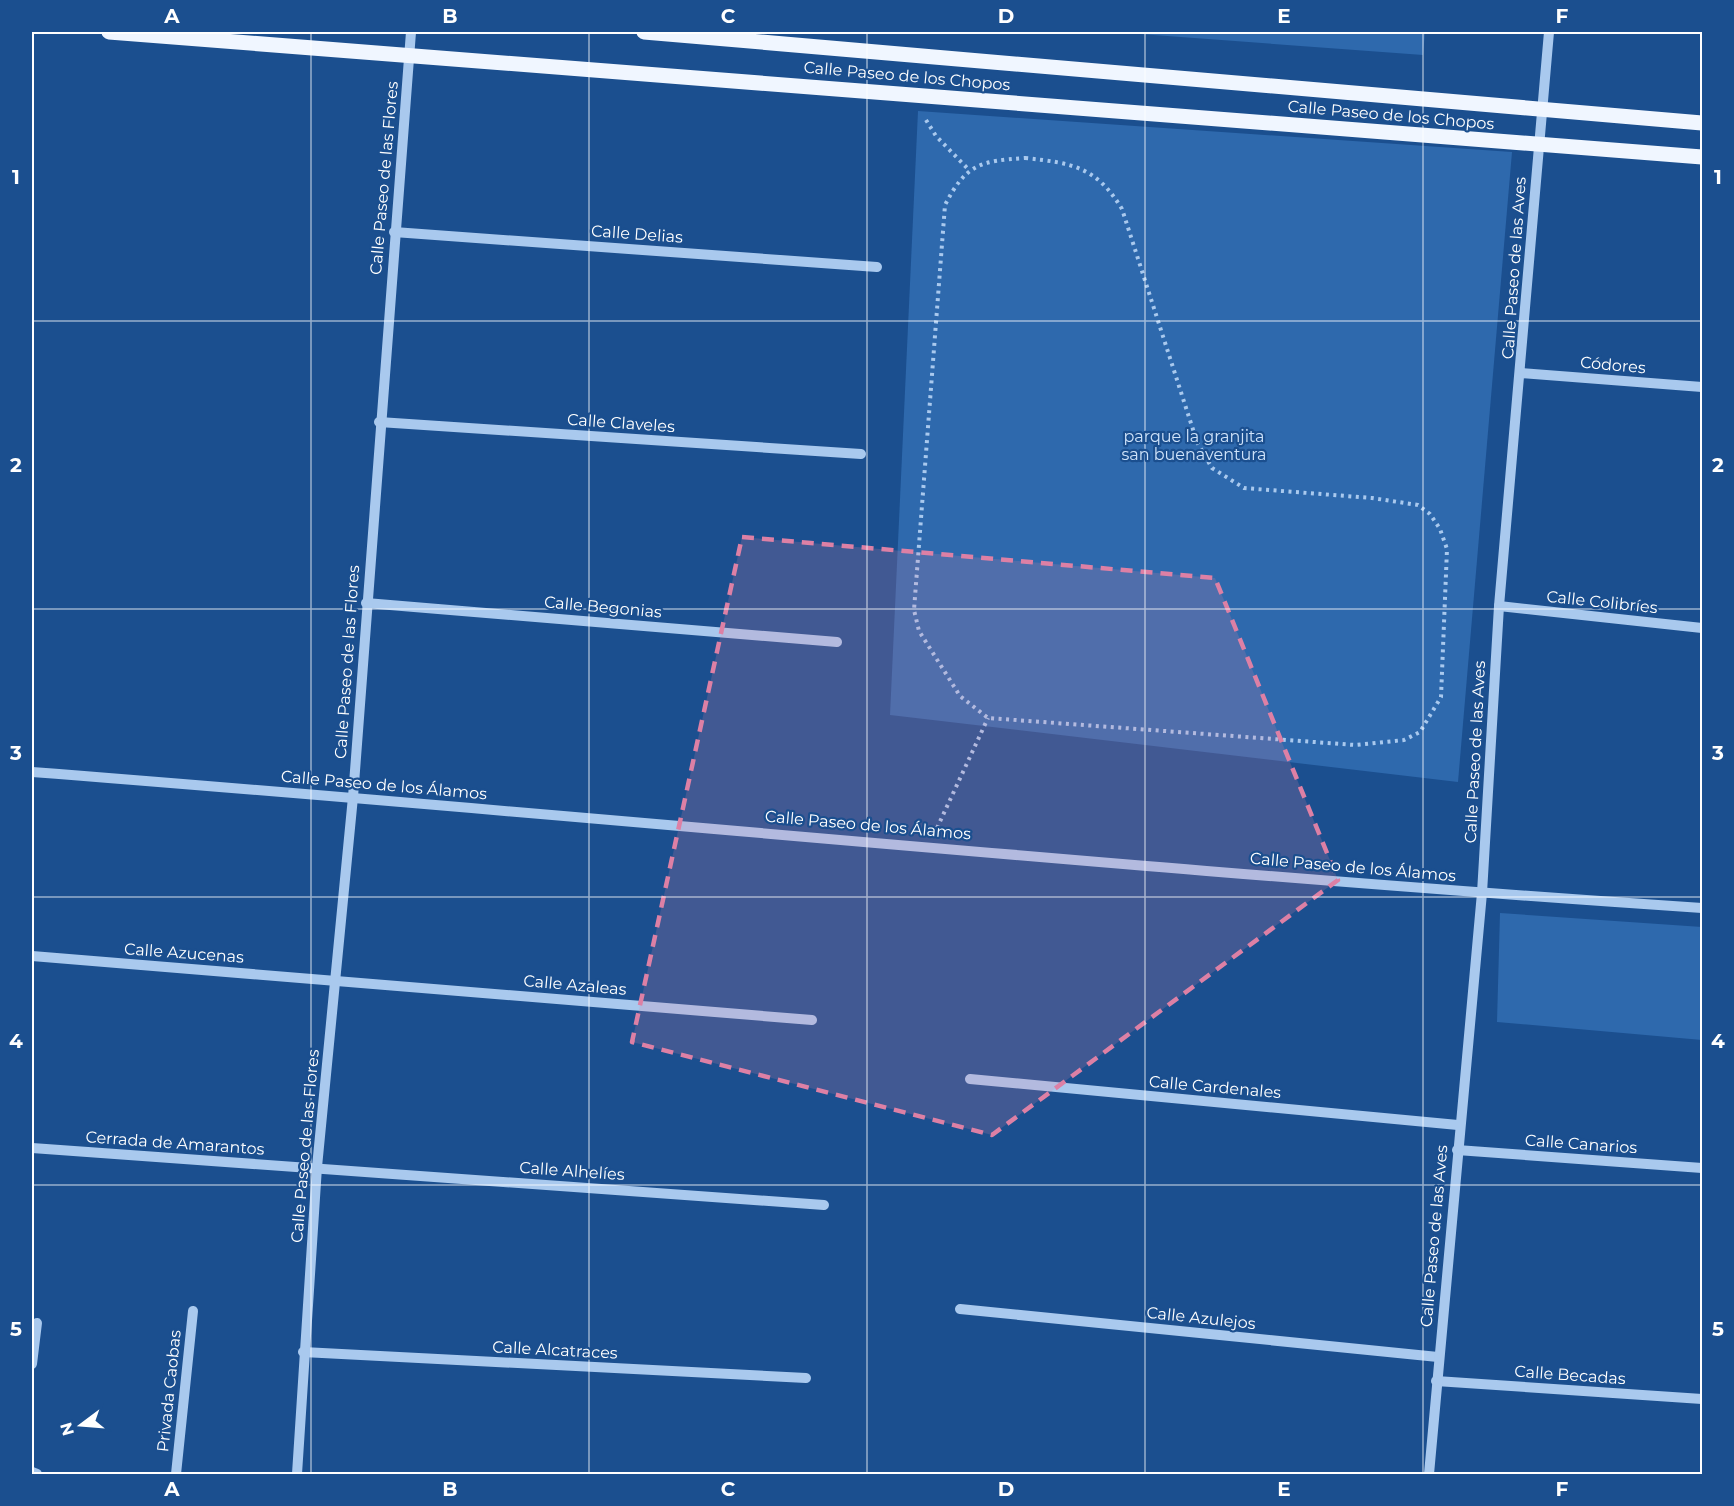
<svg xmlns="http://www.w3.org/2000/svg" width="1734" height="1506" font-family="Montserrat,sans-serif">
	<rect width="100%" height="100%" fill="#1b4f8f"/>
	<g fill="#2e69ad">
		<path d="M 1113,32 L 1425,32 L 1423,55 Z"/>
		<path d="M 918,111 L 1512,152 L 1458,782 L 890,715 Z"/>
		<path d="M 1500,913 L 1702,927 L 1702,1040 L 1497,1022 Z"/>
	</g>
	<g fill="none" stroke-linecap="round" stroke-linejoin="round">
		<g stroke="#a9c9ee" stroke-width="4" stroke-dasharray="3 4.5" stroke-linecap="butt">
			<path d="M 926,120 L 936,136 L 969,170"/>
			<path d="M 1025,158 C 1071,163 1096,166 1122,209 L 1197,442 L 1212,468 L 1244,488 L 1372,498 L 1418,505 L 1430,514 L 1440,529 L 1447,549 L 1441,697 L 1420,732 L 1404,740 L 1355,745 L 988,718 L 960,696 L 919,631 L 914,610 L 945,205 C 966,164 980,161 1025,158 Z"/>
			<path d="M 937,828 L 988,718"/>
		</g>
		<g stroke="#a9c9ee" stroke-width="10">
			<path d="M 394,232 L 877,267"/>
			<path d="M 1521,373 L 1702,387"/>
			<path d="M 379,422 L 861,454"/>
			<path d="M 366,603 L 837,642"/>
			<path d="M 1499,606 L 1702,628"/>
			<path d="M 32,772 C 589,815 1145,871 1702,908"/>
			<path d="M 32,956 L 812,1020"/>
			<path d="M 970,1079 L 1458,1125"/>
			<path d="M 32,1148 L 824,1205"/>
			<path d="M 1457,1150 L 1702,1168"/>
			<path d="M 960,1309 L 1438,1357"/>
			<path d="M 303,1352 L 806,1378"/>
			<path d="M 32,1364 L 37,1323"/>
			<path d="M 1436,1381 L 1702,1399"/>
			<path d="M 32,1472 L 37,1474"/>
			<path d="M 176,1474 L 193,1311"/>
			<path d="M 297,1474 L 317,1167 L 353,797 L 411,32"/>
			<path d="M 1429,1474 L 1482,893 L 1499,606 L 1549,32"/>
		</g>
		<g stroke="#f0f6ff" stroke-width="15">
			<path d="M 109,32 L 1702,157"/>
			<path d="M 644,32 L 1702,123"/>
		</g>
	</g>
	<path fill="#dd80a5" fill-opacity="0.2" stroke="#dd80a5" stroke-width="4.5" stroke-dasharray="12 8" stroke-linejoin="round" d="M 742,537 L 1215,578 L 1338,880 L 992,1135 L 632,1042 Z"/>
	<path fill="none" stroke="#fff" stroke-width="1.5" stroke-opacity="0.55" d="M 311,32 L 311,1474M 589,32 L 589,1474M 867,32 L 867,1474M 1145,32 L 1145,1474M 1423,32 L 1423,1474M 32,321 L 1702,321M 32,609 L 1702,609M 32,897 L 1702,897M 32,1185 L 1702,1185"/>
	<g text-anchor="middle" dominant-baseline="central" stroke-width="4.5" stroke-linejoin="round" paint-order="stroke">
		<g font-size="16" fill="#fff" stroke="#1b4f8f">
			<text transform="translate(907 76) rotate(5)">Calle Paseo de los Chopos</text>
			<text transform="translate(1391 115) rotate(5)">Calle Paseo de los Chopos</text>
			<text transform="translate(384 178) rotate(-85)">Calle Paseo de las Flores</text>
			<text transform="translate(637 234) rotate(4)">Calle Delias</text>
			<text transform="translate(1514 268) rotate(-86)">Calle Paseo de las Aves</text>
			<text transform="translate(1613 365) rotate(5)">Códores</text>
			<text transform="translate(621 423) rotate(4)">Calle Claveles</text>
			<text transform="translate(1602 602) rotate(6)">Calle Colibríes</text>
			<text transform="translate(603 607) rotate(5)">Calle Begonias</text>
			<text transform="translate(347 662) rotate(-86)">Calle Paseo de las Flores</text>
			<text transform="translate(1475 752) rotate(-87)">Calle Paseo de las Aves</text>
			<text transform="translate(384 785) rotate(5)">Calle Paseo de los Álamos</text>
			<text transform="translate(868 825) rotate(5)">Calle Paseo de los Álamos</text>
			<text transform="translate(1353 867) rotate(5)">Calle Paseo de los Álamos</text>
			<text transform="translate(184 953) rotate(4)">Calle Azucenas</text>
			<text transform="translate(575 985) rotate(5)">Calle Azaleas</text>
			<text transform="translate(1215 1087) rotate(5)">Calle Cardenales</text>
			<text transform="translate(175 1143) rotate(4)">Cerrada de Amarantos</text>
			<text transform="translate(1581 1144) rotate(4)">Calle Canarios</text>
			<text transform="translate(305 1146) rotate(-85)">Calle Paseo de las Flores</text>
			<text transform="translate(572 1171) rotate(4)">Calle Alhelíes</text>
			<text transform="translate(1434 1236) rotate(-85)">Calle Paseo de las Aves</text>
			<text transform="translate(1201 1318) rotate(6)">Calle Azulejos</text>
			<text transform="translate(555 1350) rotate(3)">Calle Alcatraces</text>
			<text transform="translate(1570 1375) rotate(4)">Calle Becadas</text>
			<text transform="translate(169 1391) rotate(-84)">Privada Caobas</text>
		</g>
		<g font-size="16" fill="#cfe3fa" stroke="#1b4f8f">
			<text x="1194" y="436">parque la granjita<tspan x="1194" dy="18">san buenaventura</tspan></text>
		</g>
	</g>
	<rect width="1734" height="1506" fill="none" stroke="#1b4f8f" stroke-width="66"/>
	<g transform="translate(81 1425) rotate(254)" stroke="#1b4f8f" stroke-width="4.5" paint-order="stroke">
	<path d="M0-4.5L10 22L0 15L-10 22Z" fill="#ffffff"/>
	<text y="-9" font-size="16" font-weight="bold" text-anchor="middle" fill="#ffffff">N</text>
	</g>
	<rect x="33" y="33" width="1668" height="1440" fill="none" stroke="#fff" stroke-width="2"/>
	<g font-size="20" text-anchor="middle" font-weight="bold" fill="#fff">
		<text x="172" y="23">A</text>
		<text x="450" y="23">B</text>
		<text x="728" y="23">C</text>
		<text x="1006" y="23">D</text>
		<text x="1284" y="23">E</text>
		<text x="1562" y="23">F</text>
		<text x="16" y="184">1</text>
		<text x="1718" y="184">1</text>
		<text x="16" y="472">2</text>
		<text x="1718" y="472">2</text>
		<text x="16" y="760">3</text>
		<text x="1718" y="760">3</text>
		<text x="16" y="1048">4</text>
		<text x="1718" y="1048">4</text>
		<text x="16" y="1336">5</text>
		<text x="1718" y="1336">5</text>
		<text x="172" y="1496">A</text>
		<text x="450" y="1496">B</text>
		<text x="728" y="1496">C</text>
		<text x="1006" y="1496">D</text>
		<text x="1284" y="1496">E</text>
		<text x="1562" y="1496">F</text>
	</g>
</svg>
